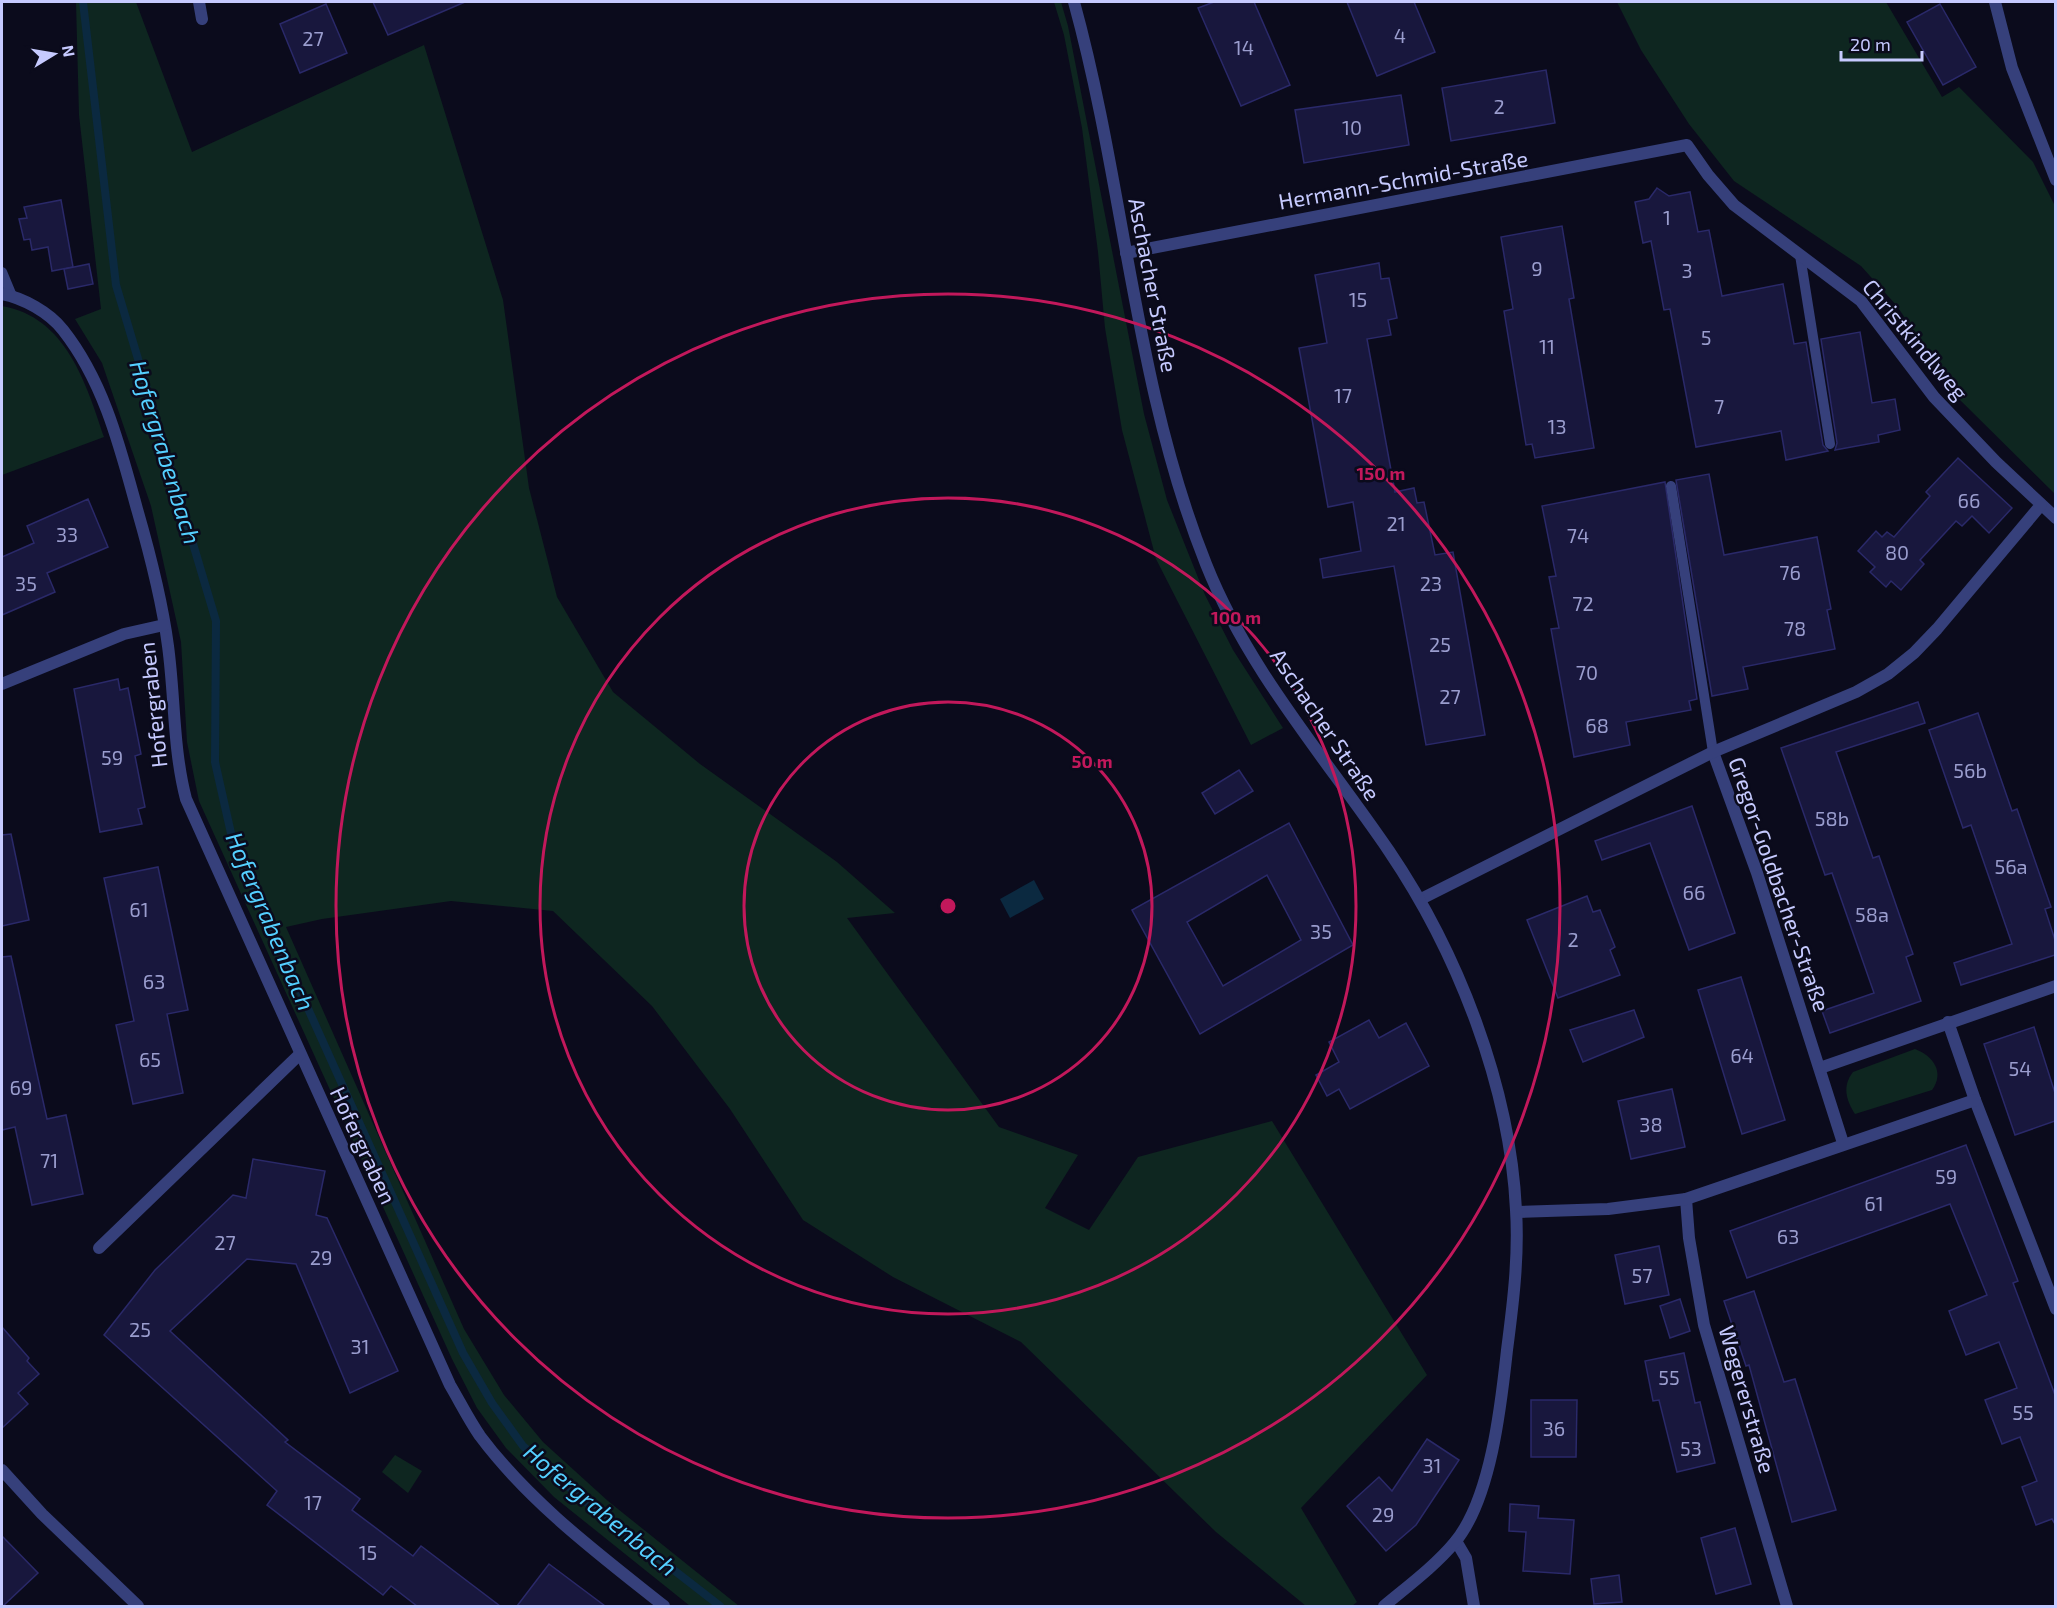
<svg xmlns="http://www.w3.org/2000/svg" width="2057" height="1608" font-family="'Exo 2',sans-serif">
	<rect width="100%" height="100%" fill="#0b0b1c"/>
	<g fill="#0e2620">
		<path d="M 76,2 L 136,2 L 192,152 L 424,45 L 503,300 L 529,488 L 557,597 L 613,692 L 700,764 L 837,862 L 895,913 L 847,918 L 999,1127 L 1078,1155 L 1045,1208 L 1089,1230 L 1138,1157 L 1272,1121 L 1427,1375 L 1301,1508 L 1357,1602 L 1352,1606 L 1306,1606 L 1216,1532 L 1021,1342 L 893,1277 L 803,1220 L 730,1109 L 652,1006 L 553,911 L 451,901 L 322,919 L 286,927 L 464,1329 L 504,1395 L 543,1442 L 608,1501 L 739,1606 L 690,1606 L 554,1497 L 506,1448 L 477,1408 L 452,1359 L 199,801 L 187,742 L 181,642 L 151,506 L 102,363 L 75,319 L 101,309 L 79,115 Z"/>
		<path d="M 1054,2 L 1061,2 L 1068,26 L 1144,414 L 1167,500 L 1205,595 L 1233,650 L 1283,728 L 1251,745 L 1156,559 L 1122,430 L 1105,328 L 1098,252 L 1082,128 L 1064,35 Z"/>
		<path d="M 1617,2 L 1886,2 L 1942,97 L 1959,87 L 2033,162 L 2055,206 L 2055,494 L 1958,398 L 1897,306 L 1861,266 L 1734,181 L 1689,124 L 1641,50 Z"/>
		<path d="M 2,306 C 66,317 86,383 104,437 L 2,475 Z"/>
		<path d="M 1915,1049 C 1933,1056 1945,1072 1932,1090 L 1855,1114 C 1846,1100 1842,1086 1853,1072 Z"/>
		<path d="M 395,1455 L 422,1471 L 408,1493 L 382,1472 Z"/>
	</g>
	<path fill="#0b2940" d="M 1034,880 L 1044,899 L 1010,918 L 1000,899 Z"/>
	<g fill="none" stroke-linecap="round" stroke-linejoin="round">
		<path stroke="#0b2940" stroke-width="8" d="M 83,2 L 116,285 L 216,621 L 215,762 L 233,842 L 463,1353 L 492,1403 L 523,1446 L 581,1498 L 720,1606"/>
	</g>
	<g fill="#18173d" stroke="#2a2969" stroke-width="1.5" fill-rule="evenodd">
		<path d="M 373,2 L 465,2 L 388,35 Z"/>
		<path d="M 1214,2 L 1254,2 L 1290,85 L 1241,106 L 1198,8 Z"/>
		<path d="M 1347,2 L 1414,2 L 1435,52 L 1377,76 Z"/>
		<path d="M 326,4 L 347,53 L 300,73 L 280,24 Z"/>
		<path d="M 1940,4 L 1976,67 L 1943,85 L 1907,22 Z"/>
		<path d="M 1546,70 L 1555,123 L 1451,141 L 1442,88 Z"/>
		<path d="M 1401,95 L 1409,145 L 1304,163 L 1295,110 Z"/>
		<path d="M 1657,188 L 1669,196 L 1690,192 L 1698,232 L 1709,230 L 1722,296 L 1783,284 L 1794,344 L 1806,342 L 1823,445 L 1828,451 L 1786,460 L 1781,431 L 1696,447 L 1670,309 L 1664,310 L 1651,241 L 1643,243 L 1635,202 L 1649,199 Z"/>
		<path d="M 61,200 L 73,267 L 52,271 L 48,247 L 32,250 L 30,239 L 24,240 L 19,219 L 27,218 L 24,207 Z"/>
		<path d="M 1562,226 L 1574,298 L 1569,299 L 1594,448 L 1535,458 L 1532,444 L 1526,445 L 1504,311 L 1513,309 L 1501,237 Z"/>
		<path d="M 1379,263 L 1381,279 L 1389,278 L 1397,318 L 1388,320 L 1391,335 L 1367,339 L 1395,492 L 1414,488 L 1417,503 L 1424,502 L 1435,555 L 1453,552 L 1485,735 L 1426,745 L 1394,566 L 1323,578 L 1320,559 L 1361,551 L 1353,502 L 1328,507 L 1299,348 L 1327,343 L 1315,275 Z"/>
		<path d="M 89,264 L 93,284 L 68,289 L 64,269 Z"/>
		<path d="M 1860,332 L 1872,403 L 1895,399 L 1900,430 L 1878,435 L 1879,442 L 1835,450 L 1837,443 L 1821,339 Z"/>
		<path d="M 1958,458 L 2012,508 L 1989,533 L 1972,516 L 1962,526 L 1956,521 L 1920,560 L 1924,564 L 1901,590 L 1891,581 L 1886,587 L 1870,572 L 1875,567 L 1858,551 L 1876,531 L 1882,537 L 1887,532 L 1894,537 L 1930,496 L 1926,492 Z"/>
		<path d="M 1709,474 L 1724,555 L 1817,537 L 1831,609 L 1827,610 L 1835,649 L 1743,667 L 1748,689 L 1712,696 L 1676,480 Z"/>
		<path d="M 1665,482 L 1697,699 L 1689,701 L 1691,710 L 1626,722 L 1630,745 L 1574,757 L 1551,629 L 1559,628 L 1549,577 L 1556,576 L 1542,506 Z"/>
		<path d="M 88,499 L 108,547 L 47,573 L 55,592 L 2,615 L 2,557 L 34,543 L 27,526 Z"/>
		<path d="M 118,679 L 120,690 L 128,688 L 141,754 L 135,756 L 145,807 L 138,809 L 142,824 L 100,832 L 74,689 Z"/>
		<path d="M 1918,702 L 1925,723 L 1836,752 L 1873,858 L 1879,856 L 1913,954 L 1906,957 L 1921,1001 L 1830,1033 L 1822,1011 L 1874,993 L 1832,873 L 1825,875 L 1781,748 Z"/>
		<path d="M 1978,713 L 2012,811 L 2017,809 L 2051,907 L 2045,909 L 2055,940 L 2055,955 L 1961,985 L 1954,963 L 2012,944 L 1971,825 L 1963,828 L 1929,730 Z"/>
		<path d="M 1239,770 L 1253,791 L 1215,814 L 1202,793 Z"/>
		<path d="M 1692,806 L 1735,933 L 1689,950 L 1650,843 L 1602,860 L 1595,841 Z"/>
		<path d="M 1289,823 L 1353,945 L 1200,1034 L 1132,910 ZM 1267,875 L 1301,940 L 1223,986 L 1187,922 Z"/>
		<path d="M 11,834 L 29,920 L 2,926 L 2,835 Z"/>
		<path d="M 158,867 L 188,1010 L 167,1014 L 183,1093 L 133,1104 L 116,1025 L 134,1021 L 104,878 Z"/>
		<path d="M 1587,896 L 1593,912 L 1600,910 L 1615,947 L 1610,950 L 1620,975 L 1558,998 L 1527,920 Z"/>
		<path d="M 11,956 L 47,1119 L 66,1115 L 83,1194 L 32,1205 L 15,1127 L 2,1130 L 2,957 Z"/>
		<path d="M 1741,977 L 1785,1120 L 1742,1134 L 1698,990 Z"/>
		<path d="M 1634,1010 L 1644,1037 L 1583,1062 L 1570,1030 Z"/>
		<path d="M 1369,1020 L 1379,1038 L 1406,1023 L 1429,1066 L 1350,1109 L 1339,1089 L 1327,1096 L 1316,1075 L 1339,1062 L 1329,1042 Z"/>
		<path d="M 2034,1027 L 2055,1093 L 2055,1121 L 2015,1135 L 1984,1044 Z"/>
		<path d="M 1672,1089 L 1685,1147 L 1631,1159 L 1618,1101 Z"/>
		<path d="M 1966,1145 L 2018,1281 L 2013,1283 L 2055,1395 L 2055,1524 L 2052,1519 L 2036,1525 L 2022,1487 L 2037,1481 L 2020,1437 L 2002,1444 L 1985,1400 L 2017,1388 L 1999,1342 L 1966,1355 L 1949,1311 L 1987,1295 L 1950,1204 L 1747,1278 L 1730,1231 Z"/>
		<path d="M 253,1159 L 325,1171 L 316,1215 L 327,1218 L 398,1371 L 350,1393 L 296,1264 L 247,1259 L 170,1331 L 288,1440 L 285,1442 L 360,1499 L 352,1510 L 413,1556 L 421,1546 L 500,1606 L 417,1606 L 391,1586 L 383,1595 L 267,1505 L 277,1491 L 104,1335 L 155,1270 L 233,1195 L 246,1198 Z"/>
		<path d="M 1659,1246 L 1669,1295 L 1625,1304 L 1615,1255 Z"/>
		<path d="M 1754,1291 L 1784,1382 L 1795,1379 L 1836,1510 L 1792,1522 L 1749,1365 L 1746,1366 L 1724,1301 Z"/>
		<path d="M 1680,1299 L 1690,1331 L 1670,1338 L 1660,1306 Z"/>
		<path d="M 2,1327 L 29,1358 L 27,1361 L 39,1374 L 18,1393 L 28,1404 L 2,1428 Z"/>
		<path d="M 1684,1353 L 1695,1403 L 1700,1402 L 1715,1463 L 1677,1472 L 1659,1400 L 1653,1401 L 1645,1361 Z"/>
		<path d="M 1531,1400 L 1577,1400 L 1576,1457 L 1531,1457 Z"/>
		<path d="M 1427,1439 L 1459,1460 L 1416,1525 L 1386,1551 L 1347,1506 L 1379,1477 L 1392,1491 Z"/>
		<path d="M 1510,1504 L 1539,1506 L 1538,1518 L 1574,1520 L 1570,1574 L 1523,1571 L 1526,1532 L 1509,1531 Z"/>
		<path d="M 1735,1528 L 1751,1584 L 1716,1594 L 1701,1538 Z"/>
		<path d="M 2,1536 L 38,1573 L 3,1606 L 2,1606 Z"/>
		<path d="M 549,1564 L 605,1606 L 517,1606 Z"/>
		<path d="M 1619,1575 L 1622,1602 L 1594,1604 L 1591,1579 Z"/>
	</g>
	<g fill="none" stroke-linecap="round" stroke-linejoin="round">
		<g stroke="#36407b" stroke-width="10">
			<path d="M 1800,255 L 1830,444"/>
			<path d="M 2,272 L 12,296"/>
			<path d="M 1671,486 L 1713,752"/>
		</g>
		<g stroke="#36407b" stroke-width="12">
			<path d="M 199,2 L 202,19"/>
			<path d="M 1995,2 L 2012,68 L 2056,180"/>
			<path d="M 1126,253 L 1687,145 L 1708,175 L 1734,205 L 1861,301 L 1934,397 L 1996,462 L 2056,518"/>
			<path d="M 2,294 C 23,298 49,312 63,330 C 104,382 120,447 137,509 C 150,554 162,600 168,646 C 175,698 173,749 186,799 L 450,1385 C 460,1402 469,1420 480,1436 C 530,1503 600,1555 664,1606"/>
			<path d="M 2,684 L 124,634 L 164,625"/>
			<path d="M 1713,752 L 1757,873 L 1843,1143"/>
			<path d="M 1421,899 L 1713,752 L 1856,692 L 1888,674 L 1914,653 L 1937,629 L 2041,505"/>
			<path d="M 1948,1022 L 1975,1100 L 2056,1309"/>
			<path d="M 1820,1068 L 2056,986"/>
			<path d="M 1686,1199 L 1689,1238 L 1704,1325 L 1787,1606"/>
			<path d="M 1517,1212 L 1608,1209 L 1686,1199 L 1975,1100"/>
			<path d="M 99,1248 L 300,1054"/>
			<path d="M 2,1470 L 42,1514 L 138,1606"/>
			<path d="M 1456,1541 L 1466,1558 L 1474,1606"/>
		</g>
		<path stroke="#36407b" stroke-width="12" d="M 1074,2 C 1125,187 1134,384 1206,564 C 1248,670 1325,757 1389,851 C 1458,953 1510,1086 1516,1210 C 1519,1256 1513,1304 1507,1350 C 1501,1405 1491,1499 1455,1542 C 1435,1566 1408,1586 1384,1606"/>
	</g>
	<g fill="none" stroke="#c2185b" stroke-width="3">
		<circle cx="948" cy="906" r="204"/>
		<circle cx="948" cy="906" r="408"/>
		<circle cx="948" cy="906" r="612"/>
	</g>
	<g text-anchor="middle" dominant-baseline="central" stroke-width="5" stroke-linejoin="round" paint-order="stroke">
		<g font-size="20" fill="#9a9dce">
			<text x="1400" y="35">4</text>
			<text x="313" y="38">27</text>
			<text x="1244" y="47">14</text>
			<text x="1499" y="106">2</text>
			<text x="1352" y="127">10</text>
			<text x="1667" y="217">1</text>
			<text x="1537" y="268">9</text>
			<text x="1687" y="270">3</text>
			<text x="1358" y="299">15</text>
			<text x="1706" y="337">5</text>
			<text x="1547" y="346">11</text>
			<text x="1343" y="395">17</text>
			<text x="1719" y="406">7</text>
			<text x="1557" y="426">13</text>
			<text x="1969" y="500">66</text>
			<text x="1396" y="523">21</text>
			<text x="67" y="534">33</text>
			<text x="1578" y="535">74</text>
			<text x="1897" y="552">80</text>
			<text x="1790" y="572">76</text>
			<text x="26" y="583">35</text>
			<text x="1431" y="583">23</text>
			<text x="1583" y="603">72</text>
			<text x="1795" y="628">78</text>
			<text x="1440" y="644">25</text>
			<text x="1587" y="672">70</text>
			<text x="1450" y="696">27</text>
			<text x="1597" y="725">68</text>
			<text x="112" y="757">59</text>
			<text x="1970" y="770">56b</text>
			<text x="1832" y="818">58b</text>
			<text x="2011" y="866">56a</text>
			<text x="1694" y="892">66</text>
			<text x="139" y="909">61</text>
			<text x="1872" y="914">58a</text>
			<text x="1321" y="931">35</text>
			<text x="1573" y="939">2</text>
			<text x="154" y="981">63</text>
			<text x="1742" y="1055">64</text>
			<text x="150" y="1059">65</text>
			<text x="2020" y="1068">54</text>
			<text x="21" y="1087">69</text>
			<text x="1651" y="1124">38</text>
			<text x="49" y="1160">71</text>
			<text x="1946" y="1176">59</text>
			<text x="1874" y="1203">61</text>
			<text x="1788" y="1236">63</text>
			<text x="225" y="1242">27</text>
			<text x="321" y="1257">29</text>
			<text x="1642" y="1275">57</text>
			<text x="140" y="1329">25</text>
			<text x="360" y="1346">31</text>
			<text x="1669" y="1377">55</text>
			<text x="2023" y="1412">55</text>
			<text x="1554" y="1428">36</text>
			<text x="1691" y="1448">53</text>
			<text x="1432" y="1465">31</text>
			<text x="313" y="1502">17</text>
			<text x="1383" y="1514">29</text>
			<text x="368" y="1552">15</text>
		</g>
		<g font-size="22" fill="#c6caff" stroke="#0b0b1c">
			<text transform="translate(1403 179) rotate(-10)">Hermann-Schmid-Straße</text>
			<text transform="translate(1154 285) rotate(79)">Aschacher Straße</text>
			<text transform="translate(1916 339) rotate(50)">Christkindlweg</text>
			<text transform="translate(152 705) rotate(-96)">Hofergraben</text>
			<text transform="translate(1326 724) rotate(56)">Aschacher Straße</text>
			<text transform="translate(1780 884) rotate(71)">Gregor-Goldbacher-Straße</text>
			<text transform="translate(364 1145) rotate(65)">Hofergraben</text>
			<text transform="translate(1748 1399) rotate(74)">Wegererstraße</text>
		</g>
		<g font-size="24" font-style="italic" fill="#54cfff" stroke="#0b0b1c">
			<text transform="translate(166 452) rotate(73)">Hofergrabenbach</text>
			<text transform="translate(271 921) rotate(67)">Hofergrabenbach</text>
			<text transform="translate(601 1509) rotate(40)">Hofergrabenbach</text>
		</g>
	</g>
	<circle cx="948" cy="906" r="9" fill="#c2185b" stroke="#0b0b1c" stroke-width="3"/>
	<g font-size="18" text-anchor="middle" font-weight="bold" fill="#c2185b" stroke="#0b0b1c" stroke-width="5" stroke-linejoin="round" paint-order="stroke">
		<text x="1381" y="480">150 m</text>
		<text x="1236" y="624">100 m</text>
		<text x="1092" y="768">50 m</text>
	</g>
	<rect width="2057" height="1608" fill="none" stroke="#c6caff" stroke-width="6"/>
	<g transform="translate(54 54) rotate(79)" stroke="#0b0b1c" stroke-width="4.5" paint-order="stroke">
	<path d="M0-4.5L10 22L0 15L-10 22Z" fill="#c6caff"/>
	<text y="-9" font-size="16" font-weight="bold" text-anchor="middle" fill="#c6caff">N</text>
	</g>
	<path d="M1841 51v9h81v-9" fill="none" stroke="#c6caff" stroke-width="3"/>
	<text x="1850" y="51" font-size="18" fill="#c6caff" stroke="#0b0b1c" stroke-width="4.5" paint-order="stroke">20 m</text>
</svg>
